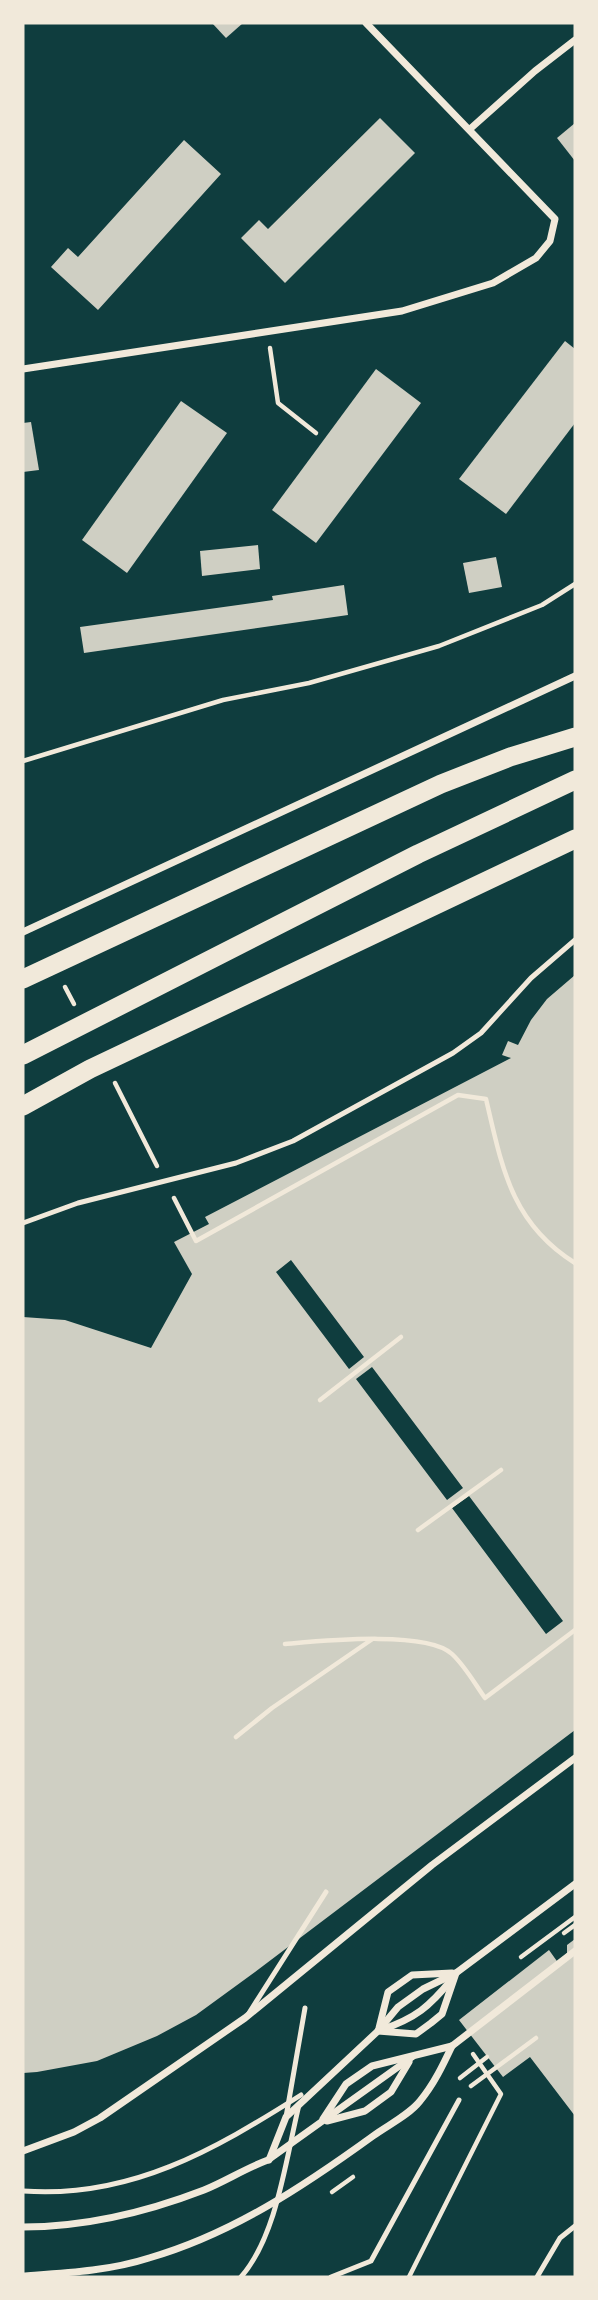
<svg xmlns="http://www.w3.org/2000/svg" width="598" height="2300" font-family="Karla,sans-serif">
	<rect width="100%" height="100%" fill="#0f3d3e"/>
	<g fill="#cfcfc3" fill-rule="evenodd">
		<path d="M 212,23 L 243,23 L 226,38 Z"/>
		<path d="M 380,118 L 415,153 L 285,283 L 241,238 L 259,220 L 268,229 Z"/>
		<path d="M 575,123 L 575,161 L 557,138 Z"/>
		<path d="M 184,140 L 221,174 L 98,310 L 51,267 L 68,248 L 78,257 Z"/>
		<path d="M 565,341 L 575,349 L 575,423 L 506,514 L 459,479 Z"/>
		<path d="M 376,369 L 421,403 L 316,543 L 272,510 Z"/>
		<path d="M 181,401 L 227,433 L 127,573 L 82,540 Z"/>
		<path d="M 31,422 L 39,470 L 23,472 L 23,423 Z"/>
		<path d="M 258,545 L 260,569 L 202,576 L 200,551 Z"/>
		<path d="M 496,557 L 502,587 L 469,593 L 463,563 Z"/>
		<path d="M 344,585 L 348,615 L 84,653 L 80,627 L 273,600 L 272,596 Z"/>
		<path d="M 575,975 L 575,1730 L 255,1972 L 196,2015 L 157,2036 L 97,2061 L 37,2072 L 23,2073 L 23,1317 L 65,1320 L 151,1348 L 192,1274 L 174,1242 L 209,1224 L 205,1217 L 511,1058 L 502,1055 L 508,1041 L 518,1045 L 531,1020 L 547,999 ZM 291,1260 L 364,1357 L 349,1369 L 276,1272 ZM 372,1367 L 463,1488 L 447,1500 L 356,1379 ZM 469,1496 L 563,1621 L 546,1634 L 452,1508 Z"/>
		<path d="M 575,1939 L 575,2116 L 530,2057 L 503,2077 L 459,2020 L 549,1950 L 559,1964 L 567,1953 L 567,1945 Z"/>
	</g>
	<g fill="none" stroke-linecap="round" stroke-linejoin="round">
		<g stroke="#f1e9da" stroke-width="4.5">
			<path d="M 270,348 L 278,403 L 316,433"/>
			<path d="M 23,761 L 223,700 L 309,683 L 439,646 L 542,605 L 575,584"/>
			<path d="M 65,987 L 74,1004"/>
			<path d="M 115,1083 L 157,1166"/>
			<path d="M 174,1198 L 196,1241 L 458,1095 L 486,1099 C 502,1167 511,1223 575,1263"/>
			<path d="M 320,1400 L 401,1337"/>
			<path d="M 418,1530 L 501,1470"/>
			<path d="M 285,1644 C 320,1641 427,1630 452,1654 C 465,1666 475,1684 485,1698 L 575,1630"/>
			<path d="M 236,1737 L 272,1708 L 371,1640"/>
			<path d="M 564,1933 L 575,1925"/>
			<path d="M 521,1957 L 575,1917"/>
			<path d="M 460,2078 L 487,2057"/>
			<path d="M 471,2086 L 536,2038"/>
			<path d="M 332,2192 L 353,2177"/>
			<path d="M 409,2277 L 501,2094 L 473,2054"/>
		</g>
		<g stroke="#f1e9da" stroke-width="5">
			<path d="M 23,1223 L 78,1203 L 236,1163 L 293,1141 L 453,1053 L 481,1033 L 531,978 L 575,940"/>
			<path d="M 249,2013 L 326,1892"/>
			<path d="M 286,2117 L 305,2008"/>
			<path d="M 23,2191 C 130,2199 214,2150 301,2095"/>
			<path d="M 241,2277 C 277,2236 286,2158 299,2105"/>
			<path d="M 331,2277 L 371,2261 L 459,2100"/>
			<path d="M 537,2277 L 560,2238 L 575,2226"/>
		</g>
		<g stroke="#f1e9da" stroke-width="7">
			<path d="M 470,129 L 535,71 L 575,40"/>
			<path d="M 23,369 L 402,311 L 493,283 L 536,258 L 550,241 L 555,219 L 366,23"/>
			<path d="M 23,932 L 575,676"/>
			<path d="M 379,2028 L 388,1992 L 412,1975 L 452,1973"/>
			<path d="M 381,2030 C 416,2018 429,2007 452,1979"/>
			<path d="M 378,2031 L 416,2034 L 431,2023 L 442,2014 L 456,1973"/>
			<path d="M 323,2119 L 346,2084 L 372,2066 L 452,2046 L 575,1951"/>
			<path d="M 327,2121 L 365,2111 L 391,2092 L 409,2062"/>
			<path d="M 23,2151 L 74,2132 L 100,2118 L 245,2018 L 432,1865 L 575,1758"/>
			<path d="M 269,2160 L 286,2117 L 378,2031 L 398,2007 L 423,1989 L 456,1973 L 575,1884"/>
			<path d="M 23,2227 C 84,2227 147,2212 204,2190 C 226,2181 246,2168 268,2160 L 412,2057"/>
			<path d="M 23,2276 C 65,2273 109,2271 149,2258 C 232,2234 304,2186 373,2136 C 388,2125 409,2115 420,2101 C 434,2084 443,2065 452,2046"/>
		</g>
		<g stroke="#f1e9da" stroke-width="19">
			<path d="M 23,979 L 441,784 L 510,757 L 575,737"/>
			<path d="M 23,1055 L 418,854 L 575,780"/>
			<path d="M 23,1106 L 90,1069 L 575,839"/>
		</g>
	</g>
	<rect width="598" height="2300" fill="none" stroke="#f1e9da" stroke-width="49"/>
</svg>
